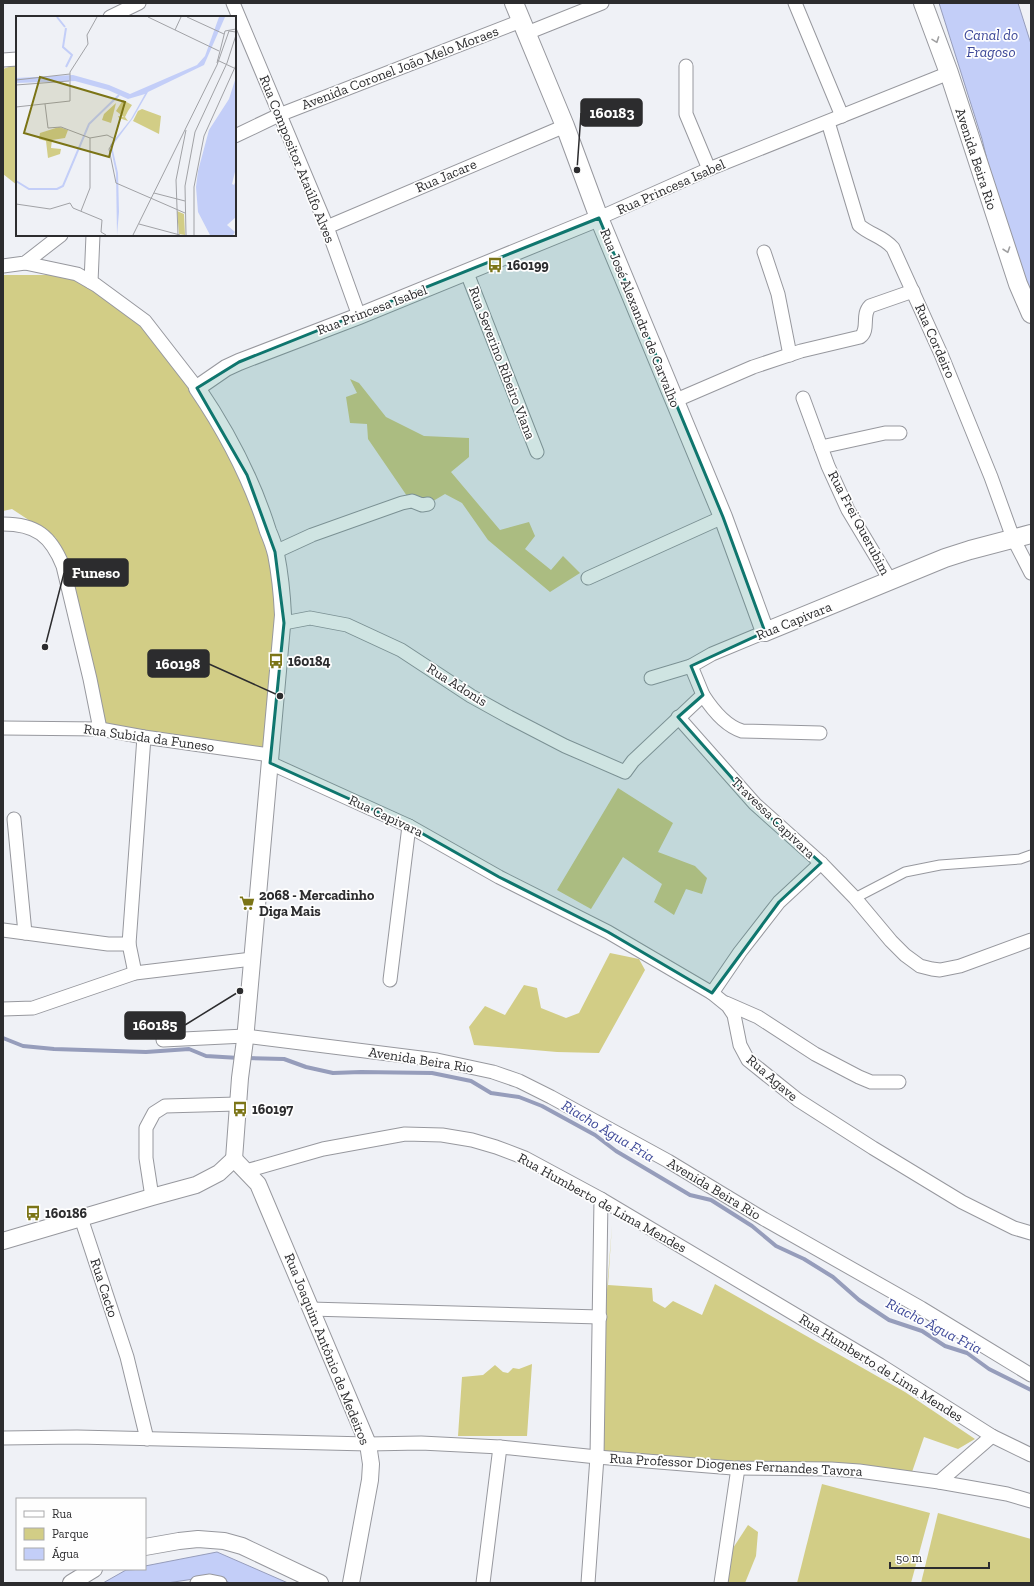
<svg xmlns="http://www.w3.org/2000/svg" width="1034" height="1586" font-family="'Zilla Slab',serif">
	<rect width="100%" height="100%" fill="#eff1f6"/>
	<g fill="#d2cd86">
		<path d="M 17,64 L 17,185 L 3,174 L 3,69 Z"/>
		<path d="M 3,275 L 76,275 L 130,313 L 201,397 L 242,467 L 279,576 L 267,750 L 106,731 L 56,538 L 12,509 L 3,511 Z"/>
		<path d="M 350,379 L 359,383 L 386,417 L 424,436 L 469,438 L 469,457 L 451,472 L 500,530 L 529,522 L 535,536 L 525,549 L 551,570 L 563,556 L 580,573 L 550,592 L 488,540 L 462,503 L 445,494 L 428,504 L 407,496 L 368,439 L 367,424 L 350,423 L 346,397 L 357,393 Z"/>
		<path d="M 618,788 L 673,823 L 658,852 L 695,866 L 707,878 L 702,894 L 686,889 L 674,915 L 654,902 L 662,884 L 623,857 L 591,909 L 557,890 Z"/>
		<path d="M 610,953 L 639,959 L 645,970 L 599,1053 L 557,1052 L 474,1045 L 469,1027 L 485,1006 L 505,1015 L 524,985 L 537,988 L 541,1008 L 566,1018 L 579,1013 Z"/>
		<path d="M 612,1225 L 608,1285 L 652,1288 L 653,1301 L 665,1308 L 673,1301 L 702,1315 L 715,1284 L 905,1392 L 975,1439 L 958,1449 L 924,1437 L 912,1472 L 597,1457 L 598,1405 Z"/>
		<path d="M 532,1364 L 527,1436 L 458,1436 L 462,1377 L 483,1375 L 495,1365 L 503,1372 L 508,1373 L 513,1368 L 519,1369 Z"/>
		<path d="M 822,1484 L 930,1513 L 911,1583 L 797,1583 Z"/>
		<path d="M 938,1513 L 1031,1539 L 1031,1583 L 921,1583 Z"/>
		<path d="M 748,1525 L 758,1532 L 756,1556 L 745,1583 L 721,1583 L 724,1562 Z"/>
	</g>
	<g fill="#c3cef8" stroke="#969dbb">
		<path d="M 939,3 L 1018,3 L 1031,44 L 1031,297 L 1008,246 L 982,139 Z"/>
		<path d="M 217,1552 L 288,1583 L 230,1583 L 214,1576 L 167,1583 L 103,1583 L 126,1570 L 145,1569 L 145,1566 Z"/>
	</g>
	<g fill="none" stroke-linecap="round" stroke-linejoin="round">
		<g stroke="#969dbb" stroke-width="4">
			<path d="M 3,1038 L 23,1046 L 54,1049 L 146,1052 L 189,1049 L 206,1056 L 239,1058"/>
			<path d="M 246,1058 L 284,1059 L 306,1067 L 333,1073 L 361,1072 L 432,1073 L 471,1081 L 491,1093 L 519,1097 L 542,1106 L 595,1135 L 616,1151 L 690,1195 L 711,1200 L 752,1226 L 776,1246 L 804,1259 L 833,1277 L 859,1300 L 889,1320 L 922,1331 L 945,1346 L 967,1353 L 989,1369 L 1031,1390"/>
		</g>
		<g stroke="#97989e" stroke-width="11">
			<path id="pedestrian" d="M 855,898 L 905,872 L 940,865 L 1020,859 L 1031,855"/>
		</g>
		<g stroke="#97989e" stroke-width="15">
			<g id="minor">
				<path d="M 233,3 L 327,227 L 359,316"/>
				<path d="M 795,3 L 842,116"/>
				<path d="M 110,17 L 139,3"/>
				<path d="M 527,33 L 602,3"/>
				<path d="M 3,60 L 17,59"/>
				<path d="M 686,66 L 686,114 L 709,169"/>
				<path d="M 828,122 L 859,225 C 870,235 883,236 893,248 L 941,354 L 991,477 L 1013,538 L 1031,573"/>
				<path d="M 235,136 L 279,115 L 521,21"/>
				<path d="M 599,218 L 709,169 L 949,73"/>
				<path d="M 327,227 L 565,126"/>
				<path d="M 764,252 L 778,294 L 790,355"/>
				<path d="M 25,263 L 77,274 L 96,285 L 145,321 L 197,388"/>
				<path d="M 3,266 L 25,263 L 61,235"/>
				<path d="M 467,273 L 537,452"/>
				<path d="M 91,282 L 93,235"/>
				<path d="M 803,398 L 828,466 L 848,510 L 890,580"/>
				<path d="M 674,401 L 753,367 L 801,351 L 860,337 C 870,330 861,315 870,306 L 913,291"/>
				<path d="M 821,447 L 885,433 L 900,433"/>
				<path d="M 3,524 C 36,524 51,536 63,566 L 90,679 L 100,729"/>
				<path d="M 275,552 L 312,535 L 402,503 L 412,501 L 422,505 L 428,504"/>
				<path d="M 588,578 L 723,517"/>
				<path d="M 284,623 L 310,618 L 347,625 L 401,650 L 471,696 L 509,717 L 565,746 L 625,772 L 633,761 L 703,695 L 691,666 L 712,654 L 765,632"/>
				<path d="M 651,678 L 691,666"/>
				<path d="M 703,695 C 712,709 726,726 742,731 L 820,733"/>
				<path d="M 678,717 L 755,804 L 821,863 L 855,898 L 891,941 L 905,955 L 920,966 L 932,969 L 940,970 L 960,966 L 1031,940"/>
				<path d="M 3,728 L 100,729 L 144,737 L 270,755"/>
				<path d="M 270,763 L 409,826 L 499,877 L 608,932 L 712,993 L 728,1006 L 734,1015 L 740,1045 L 748,1060 L 798,1100 L 873,1148 L 962,1202 L 1014,1228 L 1031,1233"/>
				<path d="M 14,819 L 25,933"/>
				<path d="M 3,930 L 108,944 L 129,944 L 135,973"/>
				<path d="M 129,944 L 144,737"/>
				<path d="M 390,980 L 409,826"/>
				<path d="M 712,993 L 740,952 L 779,902 L 821,863"/>
				<path d="M 726,1003 L 758,1017 L 815,1054 L 859,1077 L 871,1082 L 899,1082"/>
				<path d="M 3,1009 L 33,1008 L 135,973 L 252,959"/>
				<path d="M 163,1040 L 245,1036 L 437,1060 L 493,1072 L 519,1081 L 551,1097 L 668,1161 L 764,1219 L 921,1308 L 1031,1375"/>
				<path d="M 246,1171 L 323,1149 L 405,1134 L 442,1135 L 472,1140 L 496,1147 L 525,1158 L 601,1199 L 880,1365 L 992,1436 L 1031,1455"/>
				<path d="M 152,1197 L 146,1158 L 146,1128 L 154,1113 L 165,1106 L 237,1104"/>
				<path d="M 81,1218 L 127,1357 L 147,1439"/>
				<path d="M 310,1309 L 600,1317"/>
				<path d="M 3,1438 L 77,1437 L 368,1444 L 421,1443 L 500,1447 L 597,1457 L 733,1468 L 831,1469 L 859,1471 L 939,1482 L 1007,1494 L 1031,1501"/>
				<path d="M 939,1482 L 992,1436"/>
				<path d="M 197,1583 L 210,1581 L 220,1583"/>
				<path d="M 483,1583 L 500,1447"/>
				<path d="M 588,1583 L 597,1457 L 601,1199"/>
				<path d="M 721,1583 L 738,1468"/>
			</g>
		</g>
		<g stroke="#97989e" stroke-width="18">
			<g id="tertiary">
				<path d="M 234,1159 L 240,1078 L 245,1040 L 283,615 C 282,594 280,574 276,554 C 274,546 271,538 268,531 C 252,480 227,432 197,388 L 226,368 L 239,362 L 359,316 L 599,218"/>
				<path d="M 234,1159 L 258,1184 L 368,1444 L 371,1464 L 370,1480 L 351,1583"/>
				<path d="M 3,1241 L 152,1197 L 196,1185 L 219,1173 L 234,1159"/>
				<path d="M 145,1547 L 179,1541 L 198,1539 L 224,1541 L 242,1546 L 320,1583"/>
				<path d="M 71,1583 L 94,1569"/>
			</g>
		</g>
		<g stroke="#97989e" stroke-width="20">
			<g id="secondary">
				<path d="M 514,3 L 565,126 L 599,218 L 723,517 L 765,632 L 945,558 L 970,550 L 1031,534"/>
				<path d="M 923,3 L 949,73 L 1018,284 L 1031,314"/>
			</g>
		</g>
		<use href="#pedestrian" stroke="#fff" stroke-width="9"/>
		<use href="#minor" stroke="#fff" stroke-width="13"/>
		<use href="#tertiary" stroke="#fff" stroke-width="16"/>
		<use href="#secondary" stroke="#fff" stroke-width="18"/>
	</g>
	<defs><path id="oneway-chevron" d="M-2-3.5L2.5 0L-2 3.5" fill="none" stroke-width="1.6" stroke-linecap="round" stroke-linejoin="round"/></defs>
	<g stroke="#a0a0a1">
		<use href="#oneway-chevron" transform="translate(936 40) rotate(70)"/>
		<use href="#oneway-chevron" transform="translate(1007 250) rotate(71)"/>
	</g>
	<path fill="#0f766e" fill-opacity="0.2" stroke="#0f766e" stroke-width="3" stroke-linejoin="round" d="M 599,218 L 723,517 L 765,632 L 691,666 L 703,695 L 678,717 L 755,804 L 821,863 L 779,902 L 712,993 L 608,932 L 499,877 L 409,826 L 270,763 L 284,623 L 275,552 L 247,475 L 197,388 L 239,362 Z"/>
	<defs>
		<g id="bus-bare" transform="scale(1.2)"><path d="M-5-6H5V4H4V6H2V4H-2V6H-4V4H-5ZM-3.5-4V0h7V-4ZM-3.5 1.2v1.5H-2V1.2ZM2 1.2v1.5H3.5V1.2Z" fill="#7b7416" stroke="#fefefe" stroke-width="2.5" paint-order="stroke"/></g>
		<g id="supermarket-bare" transform="scale(1.2)"><path d="M-6-5.5h2.5l.6 2H6L4.5 2H-2.5L-4.4-4H-6ZM-1.5 3.2a1.3 1.3 0 1 0 .1 0ZM3 3.2a1.3 1.3 0 1 0 .1 0Z" fill="#7b7416" stroke="#fefefe" stroke-width="2.5" paint-order="stroke"/></g>
	</defs>
	<g fill-rule="evenodd">
		<use href="#bus-bare" x="495" y="265"/>
		<use href="#bus-bare" x="276" y="661"/>
		<use href="#supermarket-bare" x="247" y="903"/>
		<use href="#bus-bare" x="240" y="1109"/>
		<use href="#bus-bare" x="33" y="1213"/>
	</g>
	<g text-anchor="middle" dominant-baseline="central" stroke-width="3.5" stroke-linejoin="round" paint-order="stroke">
		<g font-size="14" fill="#2c2c2e" stroke="#fefefe">
			<text transform="translate(400 68) rotate(-21)">Avenida Coronel João Melo Moraes</text>
			<text transform="translate(297 159) rotate(68)">Rua Compositor Ataúlfo Alves</text>
			<text transform="translate(976 159) rotate(72)">Avenida Beira Rio</text>
			<text transform="translate(446 176) rotate(-23)">Rua Jacare</text>
			<text transform="translate(671 187) rotate(-24)">Rua Princesa Isabel</text>
			<text transform="translate(372 310) rotate(-21)">Rua Princesa Isabel</text>
			<text transform="translate(640 318) rotate(68)">Rua José Alexandre de Carvalho</text>
			<text transform="translate(935 341) rotate(66)">Rua Cordeiro</text>
			<text transform="translate(502 363) rotate(69)">Rua Severino Ribeiro Viana</text>
			<text transform="translate(859 523) rotate(62)">Rua Frei Querubim</text>
			<text transform="translate(794 621) rotate(-22)">Rua Capivara</text>
			<text transform="translate(457 685) rotate(32)">Rua Adonis</text>
			<text transform="translate(149 738) rotate(8)">Rua Subida da Funeso</text>
			<text transform="translate(386 816) rotate(25)">Rua Capivara</text>
			<text transform="translate(773 818) rotate(44)">Travessa Capivara</text>
			<text transform="translate(421 1060) rotate(9)">Avenida Beira Rio</text>
			<text transform="translate(772 1078) rotate(41)">Rua Agave</text>
			<text transform="translate(714 1189) rotate(31)">Avenida Beira Rio</text>
			<text transform="translate(602 1203) rotate(29)">Rua Humberto de Lima Mendes</text>
			<text transform="translate(104 1288) rotate(72)">Rua Cacto</text>
			<text transform="translate(327 1349) rotate(68)">Rua Joaquim Antônio de Medeiros</text>
			<text transform="translate(881 1368) rotate(32)">Rua Humberto de Lima Mendes</text>
			<text transform="translate(736 1465) rotate(3)">Rua Professor Diogenes Fernandes Tavora</text>
		</g>
		<g font-size="14" font-weight="bold" fill="#2c2c2e" stroke="#fefefe" text-anchor="start">
			<text x="507" y="265">160199</text>
			<text x="288" y="661">160184</text>
			<text x="259" y="895">2068 - Mercadinho<tspan x="259" dy="16">Diga Mais</tspan></text>
			<text x="252" y="1109">160197</text>
			<text x="45" y="1213">160186</text>
		</g>
		<g font-size="15" font-style="italic" fill="#3e4999" stroke="#fefefe">
			<text x="991" y="35">Canal do<tspan x="991" dy="17">Fragoso</tspan></text>
			<text transform="translate(608 1131) rotate(31)">Riacho Água Fria</text>
			<text transform="translate(934 1326) rotate(27)">Riacho Água Fria</text>
		</g>
	</g>
	<g transform="translate(16 16)">
		<rect width="220" height="220" fill="#eff1f6"/>
		<path d="M 107,84 L 116,89 L 112,95 L 109,93 L 112,95 L 109,101 L 112,105 L 103,102 L 102,100 L 108,101 L 100,95 ZM 100,87 L 95,107 L 83,103 L 86,104 L 88,98 ZM 126,93 L 145,100 L 143,118 L 117,105 L 122,95 ZM 43,111 L 52,114 L 49,122 L 36,124 L 35,132 L 45,133 L 44,138 L 32,142 L 30,125 L 23,123 L 24,117 ZM 161,195 L 168,198 L 169,219 L 163,218 Z" fill="#d2cd86"/>
		<path d="M 203,1 L 209,1 L 188,49 L 132,76 L 117,102 L 96,130 L 102,157 L 103,196 L 101,219 L 100,157 L 94,129 L 115,103 L 129,78 L 112,83 L 92,74 L 59,65 L 0,67 L 0,62 L 57,59 L 93,69 L 114,78 L 181,49 L 189,40 ZM 220,61 L 220,152 L 216,168 L 218,169 L 220,164 L 220,201 L 211,209 L 219,216 L 217,219 L 194,219 L 182,196 L 180,171 L 182,155 L 193,114 L 213,83 Z" fill="#c3cef8"/>
		<path fill="none" stroke="#c3cef8" stroke-width="2" d="M 41,1 L 49,11M 50,12 L 47,31 L 56,39 L 50,51M 0,165 L 13,173 L 41,173 L 47,170 L 73,108 L 103,79"/>
		<path fill="none" stroke="#a1a2a6" stroke-width="1" d="M 132,1 L 203,35M 171,1 L 208,18M 159,14 L 165,1M 201,44 L 218,52M 201,47 L 209,15 L 220,13M 0,64 L 54,58M 0,69 L 53,65M 29,88 L 32,112 L 45,111 L 74,122M 0,91 L 54,85 L 54,56 L 72,28 L 71,19 L 81,1M 74,122 L 91,119 L 99,123 L 93,133 L 100,167 L 169,197M 138,177 L 169,185M 0,188 L 34,193 L 54,187 L 57,192 L 86,204 L 85,216 L 90,219M 65,195 L 74,172 L 74,122M 123,208 L 164,219M 117,219 L 201,49 L 213,15 L 220,16M 162,219 L 160,164 L 170,114M 170,219 L 169,170 L 179,116 L 211,47 L 220,19M 178,219 L 178,171 L 188,120 L 220,49"/>
		<path fill="#7b7416" fill-opacity="0.15" stroke="#7b7416" stroke-width="2" d="M 24,61 L 109,86 L 93,141 L 8,117 Z"/>
		<rect width="220" height="220" fill="none" stroke="#2c2c2e" stroke-width="2"/>
	</g>
	<path fill="none" stroke="#2c2c2e" stroke-width="1.5" d="M577 170L581 113M45 647L64 573M280 696L209 664M240 991L185 1025"/>
	<g fill="#2c2c2e" stroke="#fefefe" stroke-width="1.5">
		<circle cx="577" cy="170" r="4"/>
		<circle cx="45" cy="647" r="4"/>
		<circle cx="280" cy="696" r="4"/>
		<circle cx="240" cy="991" r="4"/>
	</g>
	<g fill="#2c2c2e" stroke="#2c2c2e" stroke-width="1.5">
		<rect x="581" y="99" width="61" height="27" rx="4"/>
		<rect x="64" y="559" width="64" height="27" rx="4"/>
		<rect x="148" y="650" width="61" height="27" rx="4"/>
		<rect x="125" y="1012" width="60" height="27" rx="4"/>
	</g>
	<g font-size="15" text-anchor="middle" font-weight="bold" fill="#fff">
		<text x="612" y="118">160183</text>
		<text x="96" y="578">Funeso</text>
		<text x="178" y="669">160198</text>
		<text x="155" y="1030">160185</text>
	</g>
	<rect width="1034" height="1586" fill="none" stroke="#2c2c2e" stroke-width="8"/>
	<rect x="16" y="1498" width="130" height="72" fill="#fefefe" stroke="#aaaaab"/>
	<rect x="24" y="1511" width="20" height="6" fill="#ffffff" stroke="#aaaaab"/>
	<text x="52" y="1518" font-size="12" fill="#2c2c2e">Rua</text>
	<rect x="24" y="1528" width="20" height="12" fill="#d2cd86" stroke="#aaaaab"/>
	<text x="52" y="1538" font-size="12" fill="#2c2c2e">Parque</text>
	<rect x="24" y="1548" width="20" height="12" fill="#c3cef8" stroke="#aaaaab"/>
	<text x="52" y="1558" font-size="12" fill="#2c2c2e">Água</text>
	<path d="M890 1562v6h99v-6" fill="none" stroke="#2c2c2e" stroke-width="2"/>
	<text x="896" y="1562" font-size="12" fill="#2c2c2e" stroke="#fefefe" stroke-width="3" paint-order="stroke">50 m</text>
</svg>
